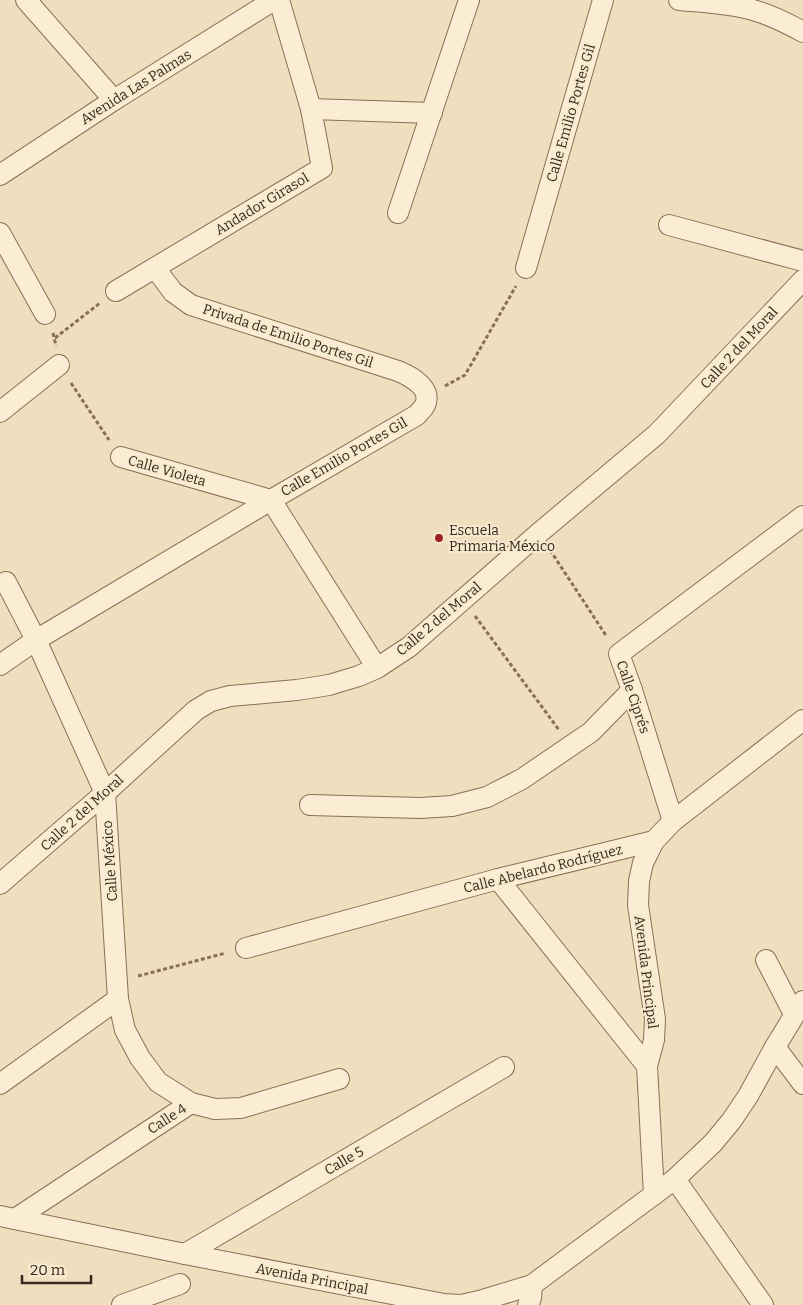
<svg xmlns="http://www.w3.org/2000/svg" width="803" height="1305" font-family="Bitter,serif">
	<rect width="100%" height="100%" fill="#f0dfbf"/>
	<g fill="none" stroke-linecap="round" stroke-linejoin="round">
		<g stroke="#8a6f56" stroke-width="22">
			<g id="minor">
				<path d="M 26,0 L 114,100"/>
				<path d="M 679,0 C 703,2 730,3 753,10 C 770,15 787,23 803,32"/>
				<path d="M 311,109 L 432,113"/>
				<path d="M 0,175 L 114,100 L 274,0"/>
				<path d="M 398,213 L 469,0"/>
				<path d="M 669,225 L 803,261"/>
				<path d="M 0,233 L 45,314"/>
				<path d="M 526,268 L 603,0"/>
				<path d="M 116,291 L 322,168 L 311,109 L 279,0"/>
				<path d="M 0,412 L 59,365"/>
				<path d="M 121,457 L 271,500 L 377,668"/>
				<path d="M 6,582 L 36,640 L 105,793 L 118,999 L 125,1030 L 140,1058 L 158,1082 L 191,1103 L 215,1109 L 241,1108 L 339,1079"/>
				<path d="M 0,665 L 36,640 L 271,500 L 417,415 C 419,412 423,409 425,405 C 433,388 410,376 398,371 L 191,305 L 173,292 L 155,268"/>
				<path d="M 310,805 L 420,808 L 452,806 L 487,797 L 522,779 L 591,732 L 632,690"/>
				<path d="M 673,821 L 632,690 L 619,654 L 803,516"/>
				<path d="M 498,879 L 647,1066"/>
				<path d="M 0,884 L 105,793 L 196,710 L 211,701 L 230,696 L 297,690 L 329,685 L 359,676 L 377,668 L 409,647 L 539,533 L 657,434 L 803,280"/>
				<path d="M 246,948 L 498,879 L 654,841 L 673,821 L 803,720"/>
				<path d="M 766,960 L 794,1014"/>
				<path d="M 775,1047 L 803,1084"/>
				<path d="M 0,1084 L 118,999"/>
				<path d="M 675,1179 L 763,1305"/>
				<path d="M 654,1195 L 647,1066 L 654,1040 L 655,1019 L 638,905 L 639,881 L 643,863 L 654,841"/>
				<path d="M 0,1216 L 185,1254 L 444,1304 L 461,1305 L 479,1301 L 532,1285 L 675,1179 L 713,1143 L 732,1120 L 748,1096 L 775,1047 L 803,1001"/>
				<path d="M 15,1219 L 191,1103"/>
				<path d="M 185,1254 L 504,1067"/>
				<path d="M 122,1305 L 180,1284"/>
				<path d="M 528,1305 L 531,1298 L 532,1285"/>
			</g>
		</g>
		<g stroke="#8a6f56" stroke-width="3" stroke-dasharray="4 2.5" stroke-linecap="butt">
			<path d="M 53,333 L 56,346"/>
			<path d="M 55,338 L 100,303"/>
			<path d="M 71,383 L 109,440"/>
			<path d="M 445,386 L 465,375 L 516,286"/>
			<path d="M 550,550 L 607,637"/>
			<path d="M 475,616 L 559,730"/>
			<path d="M 138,976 L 226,953"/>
		</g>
		<use href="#minor" stroke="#fbedd3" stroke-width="20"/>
	</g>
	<circle fill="#9d2329" stroke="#f7eacf" stroke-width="2" cx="439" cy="538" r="5"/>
	<g text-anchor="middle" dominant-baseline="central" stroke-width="4" stroke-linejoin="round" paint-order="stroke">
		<g font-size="14" fill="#39281c" stroke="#f7eacf">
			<text transform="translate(136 87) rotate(-32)">Avenida Las Palmas</text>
			<text transform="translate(571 113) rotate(-74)">Calle Emilio Portes Gil</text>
			<text transform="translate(262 204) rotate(-31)">Andador Girasol</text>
			<text transform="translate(288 336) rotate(18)">Privada de Emilio Portes Gil</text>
			<text transform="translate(739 348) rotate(-47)">Calle 2 del Moral</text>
			<text transform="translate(344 457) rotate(-30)">Calle Emilio Portes Gil</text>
			<text transform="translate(167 471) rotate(16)">Calle Violeta</text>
			<text transform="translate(439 619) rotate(-40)">Calle 2 del Moral</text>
			<text transform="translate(633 697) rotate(71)">Calle Ciprés</text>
			<text transform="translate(82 813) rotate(-42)">Calle 2 del Moral</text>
			<text transform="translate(110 861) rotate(-94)">Calle México</text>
			<text transform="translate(543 869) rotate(-14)">Calle Abelardo Rodríguez</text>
			<text transform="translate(646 972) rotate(83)">Avenida Principal</text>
			<text transform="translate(167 1119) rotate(-33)">Calle 4</text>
			<text transform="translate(344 1161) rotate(-30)">Calle 5</text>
			<text transform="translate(312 1279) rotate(11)">Avenida Principal</text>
		</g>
		<g font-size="14" fill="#39281c" stroke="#f7eacf" text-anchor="start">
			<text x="449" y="530">Escuela<tspan x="449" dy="16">Primaria México</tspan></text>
		</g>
	</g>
	<path d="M22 1275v8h69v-8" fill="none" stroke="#39281c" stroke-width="2.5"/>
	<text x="30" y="1275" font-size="15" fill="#39281c" stroke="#f7eacf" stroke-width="4" paint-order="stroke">20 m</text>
</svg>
